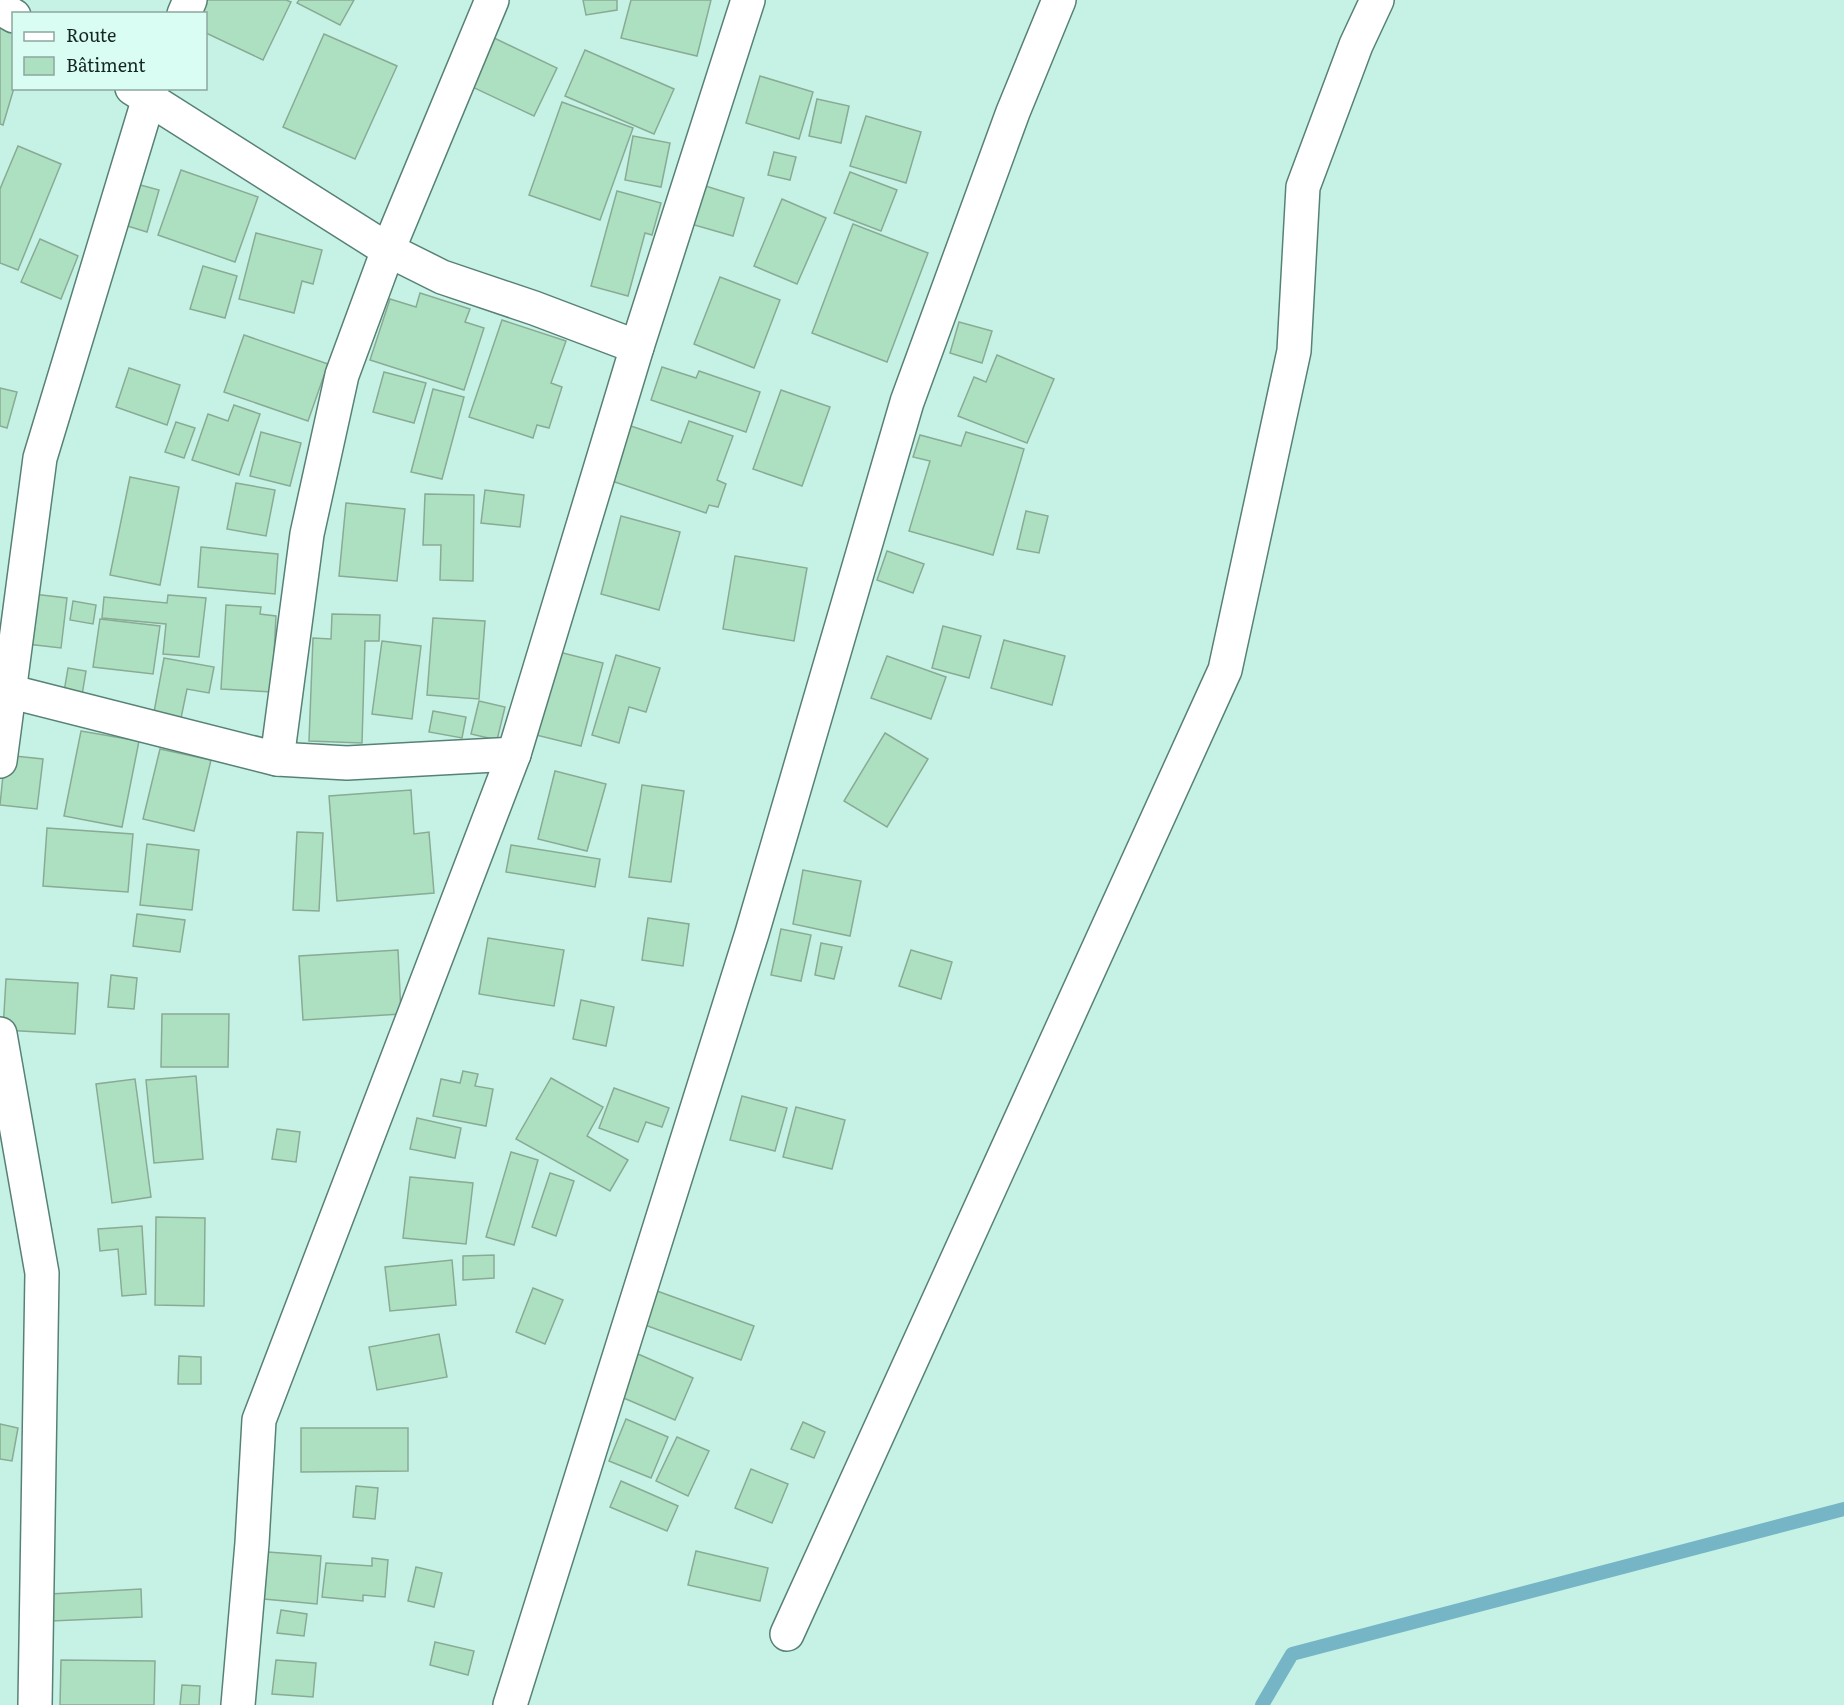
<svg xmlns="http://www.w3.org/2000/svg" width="1844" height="1705" font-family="Literata,serif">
	<rect width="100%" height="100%" fill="#c6f2e6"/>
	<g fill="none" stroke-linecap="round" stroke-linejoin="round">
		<path stroke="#75b5c5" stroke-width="14" d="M 1262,1705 L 1292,1654 L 1844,1509"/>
	</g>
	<g fill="#ade0c0" stroke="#89ab95" stroke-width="1.5">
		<path d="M 200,0 L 286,0 L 291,2 L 263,60 L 206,33 L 206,14 L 193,14 Z"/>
		<path d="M 299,0 L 354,0 L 340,25 L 297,3 Z"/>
		<path d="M 583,0 L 617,0 L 617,10 L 586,15 Z"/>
		<path d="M 631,0 L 711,0 L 697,56 L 621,38 Z"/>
		<path d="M 0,24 L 14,28 L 14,88 L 3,125 L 0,124 Z"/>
		<path d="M 324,34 L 397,66 L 355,159 L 283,127 Z"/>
		<path d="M 490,36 L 557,68 L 534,116 L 466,84 Z"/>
		<path d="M 585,50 L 674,89 L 654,134 L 565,96 Z"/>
		<path d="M 760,76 L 813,92 L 799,139 L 746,123 Z"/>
		<path d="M 817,99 L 849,106 L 841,143 L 809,136 Z"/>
		<path d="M 562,102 L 633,128 L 600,220 L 529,195 Z"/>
		<path d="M 866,116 L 921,132 L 906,183 L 850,166 Z"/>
		<path d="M 633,136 L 670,143 L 661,187 L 625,180 Z"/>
		<path d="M 18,146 L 61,164 L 18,270 L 0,263 L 0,189 Z"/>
		<path d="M 774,152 L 796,157 L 790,180 L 768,175 Z"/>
		<path d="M 181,170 L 258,197 L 235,262 L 158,235 Z"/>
		<path d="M 850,172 L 897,190 L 881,231 L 834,213 Z"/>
		<path d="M 133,183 L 159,190 L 147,232 L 121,224 Z"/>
		<path d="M 696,183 L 744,198 L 733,236 L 684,222 Z"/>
		<path d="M 617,191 L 661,203 L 652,235 L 645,233 L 628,296 L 591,286 Z"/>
		<path d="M 782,199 L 826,218 L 797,284 L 754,266 Z"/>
		<path d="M 853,224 L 928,253 L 887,362 L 812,333 Z"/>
		<path d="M 256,233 L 322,250 L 313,284 L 302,281 L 294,313 L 239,299 Z"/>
		<path d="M 40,239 L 78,256 L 61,299 L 21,282 Z"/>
		<path d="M 203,266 L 237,276 L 225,318 L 190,309 Z"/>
		<path d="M 720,277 L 780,300 L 754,368 L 694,344 Z"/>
		<path d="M 420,293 L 470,309 L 465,322 L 484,328 L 464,390 L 370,360 L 390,299 L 416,307 Z"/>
		<path d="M 502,320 L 566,341 L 551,383 L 562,387 L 549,428 L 537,425 L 533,438 L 469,417 Z"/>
		<path d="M 959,322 L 992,331 L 982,363 L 950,353 Z"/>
		<path d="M 244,335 L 328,364 L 308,421 L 224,392 Z"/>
		<path d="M 997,355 L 1054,379 L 1027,443 L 958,416 L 974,377 L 986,382 Z"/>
		<path d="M 662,367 L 696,378 L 699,371 L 760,392 L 746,432 L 651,400 Z"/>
		<path d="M 129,368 L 180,385 L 167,425 L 116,407 Z"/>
		<path d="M 384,372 L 426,383 L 414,423 L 373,412 Z"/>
		<path d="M 0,388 L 17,392 L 7,428 L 0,426 Z"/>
		<path d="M 433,389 L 464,397 L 442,479 L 411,472 Z"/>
		<path d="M 781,390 L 830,407 L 802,486 L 753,469 Z"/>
		<path d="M 234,405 L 260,414 L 239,475 L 192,460 L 208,414 L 228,421 Z"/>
		<path d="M 689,421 L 733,436 L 717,480 L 726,484 L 718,507 L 709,505 L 706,513 L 609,480 L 628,425 L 681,443 Z"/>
		<path d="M 176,422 L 195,428 L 184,458 L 165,452 Z"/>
		<path d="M 261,432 L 301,443 L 290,486 L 250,476 Z"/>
		<path d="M 966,432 L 1024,449 L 993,555 L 909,531 L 930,461 L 913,457 L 920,435 L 961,446 Z"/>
		<path d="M 130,477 L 179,487 L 160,585 L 110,575 Z"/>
		<path d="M 236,483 L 275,490 L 266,536 L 227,529 Z"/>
		<path d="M 485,490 L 524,495 L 520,527 L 481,523 Z"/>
		<path d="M 425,494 L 474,495 L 473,581 L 440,580 L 441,545 L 423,545 Z"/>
		<path d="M 346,503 L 405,509 L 397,581 L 339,576 Z"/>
		<path d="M 1026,511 L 1048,516 L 1039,553 L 1017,549 Z"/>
		<path d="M 621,516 L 680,532 L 659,610 L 601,594 Z"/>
		<path d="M 201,547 L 278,554 L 275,594 L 198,587 Z"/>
		<path d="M 887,551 L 924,564 L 913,593 L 877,580 Z"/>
		<path d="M 735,556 L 807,568 L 794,641 L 723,629 Z"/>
		<path d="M 33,594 L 67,598 L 61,648 L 27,644 Z"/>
		<path d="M 168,595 L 206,598 L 199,657 L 163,654 L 166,624 L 102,618 L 104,597 L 167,603 Z"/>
		<path d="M 73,601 L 96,605 L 93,624 L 70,620 Z"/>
		<path d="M 226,605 L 261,607 L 260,614 L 276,616 L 272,692 L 221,689 Z"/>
		<path d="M 332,614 L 380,615 L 379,641 L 365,641 L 362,743 L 309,741 L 313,638 L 331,639 Z"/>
		<path d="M 433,618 L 485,621 L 479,699 L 427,695 Z"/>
		<path d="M 100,619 L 160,626 L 153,674 L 93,667 Z"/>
		<path d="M 943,626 L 981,636 L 969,678 L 932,668 Z"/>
		<path d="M 1004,640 L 1065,656 L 1052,705 L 991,688 Z"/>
		<path d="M 382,641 L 421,646 L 412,719 L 372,714 Z"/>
		<path d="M 559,652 L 603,663 L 581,746 L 536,735 Z"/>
		<path d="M 616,655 L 660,668 L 646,712 L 629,707 L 619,743 L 592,735 Z"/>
		<path d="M 887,656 L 946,677 L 931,719 L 871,698 Z"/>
		<path d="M 164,658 L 214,667 L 209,693 L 187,689 L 181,718 L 154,712 Z"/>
		<path d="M 68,668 L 86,671 L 82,695 L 64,692 Z"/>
		<path d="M 479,701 L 505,707 L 497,740 L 471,734 Z"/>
		<path d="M 433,711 L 466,717 L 462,738 L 429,732 Z"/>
		<path d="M 81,731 L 139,741 L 122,827 L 64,816 Z"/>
		<path d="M 885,733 L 928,759 L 887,827 L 844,801 Z"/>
		<path d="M 160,749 L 211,760 L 194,831 L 143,819 Z"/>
		<path d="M 5,755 L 43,759 L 37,809 L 0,805 Z"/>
		<path d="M 555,771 L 606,784 L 587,851 L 538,839 Z"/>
		<path d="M 642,785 L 684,791 L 671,882 L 629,877 Z"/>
		<path d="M 411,790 L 414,834 L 429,832 L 434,893 L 337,901 L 329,796 Z"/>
		<path d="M 47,828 L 133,834 L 128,892 L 43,886 Z"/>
		<path d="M 297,832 L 323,833 L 319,911 L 293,910 Z"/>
		<path d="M 147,844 L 199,850 L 192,910 L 140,905 Z"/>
		<path d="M 511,845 L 600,859 L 595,887 L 506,872 Z"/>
		<path d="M 803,870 L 861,881 L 850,936 L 793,924 Z"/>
		<path d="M 137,914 L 185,920 L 180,952 L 133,946 Z"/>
		<path d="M 648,918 L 689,924 L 683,966 L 642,960 Z"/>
		<path d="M 781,929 L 811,935 L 801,981 L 771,975 Z"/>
		<path d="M 488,938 L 564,950 L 554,1006 L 479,994 Z"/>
		<path d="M 821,943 L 842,947 L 834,979 L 815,975 Z"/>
		<path d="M 398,950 L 401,1014 L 303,1020 L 299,956 Z"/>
		<path d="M 911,950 L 952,962 L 941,999 L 899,986 Z"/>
		<path d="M 111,975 L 137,978 L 134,1009 L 108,1007 Z"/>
		<path d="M 6,979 L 78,983 L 75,1034 L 3,1030 Z"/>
		<path d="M 581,1000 L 614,1007 L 606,1046 L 573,1039 Z"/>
		<path d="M 162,1014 L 229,1014 L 228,1067 L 161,1067 Z"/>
		<path d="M 463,1071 L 478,1074 L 475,1086 L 493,1089 L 486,1126 L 433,1116 L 441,1079 L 460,1083 Z"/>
		<path d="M 196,1076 L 203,1159 L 154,1163 L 146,1080 Z"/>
		<path d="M 551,1078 L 603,1107 L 587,1136 L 628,1160 L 610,1191 L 516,1139 Z"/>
		<path d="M 135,1079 L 151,1197 L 112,1203 L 96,1084 Z"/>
		<path d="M 614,1088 L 669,1108 L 662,1127 L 646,1122 L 638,1142 L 599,1128 Z"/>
		<path d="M 742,1096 L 787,1108 L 775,1151 L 730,1140 Z"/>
		<path d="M 796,1107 L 845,1120 L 832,1169 L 783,1157 Z"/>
		<path d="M 417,1118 L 461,1128 L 455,1158 L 410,1149 Z"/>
		<path d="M 277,1129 L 300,1132 L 296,1162 L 272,1159 Z"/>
		<path d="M 511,1152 L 538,1160 L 514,1245 L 486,1237 Z"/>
		<path d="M 550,1173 L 574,1181 L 556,1236 L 532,1227 Z"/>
		<path d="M 410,1177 L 473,1183 L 466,1244 L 403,1238 Z"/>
		<path d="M 156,1217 L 205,1218 L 204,1306 L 155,1305 Z"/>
		<path d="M 142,1226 L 146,1294 L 122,1296 L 118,1249 L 100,1251 L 98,1229 Z"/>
		<path d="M 494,1255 L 494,1278 L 463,1280 L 463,1256 Z"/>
		<path d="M 452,1260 L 456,1305 L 390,1311 L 385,1267 Z"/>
		<path d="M 533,1288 L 563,1300 L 545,1344 L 516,1332 Z"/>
		<path d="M 657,1291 L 754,1326 L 741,1360 L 645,1325 Z"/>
		<path d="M 439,1334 L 447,1377 L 377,1390 L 369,1347 Z"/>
		<path d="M 638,1354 L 693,1378 L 675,1420 L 619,1396 Z"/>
		<path d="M 179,1356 L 201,1357 L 201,1384 L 178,1384 Z"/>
		<path d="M 626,1419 L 668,1437 L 651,1478 L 609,1461 Z"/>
		<path d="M 803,1422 L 825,1432 L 814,1458 L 791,1449 Z"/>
		<path d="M 0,1424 L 18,1428 L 12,1461 L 0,1459 Z"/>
		<path d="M 301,1428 L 408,1428 L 408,1471 L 301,1472 Z"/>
		<path d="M 677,1437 L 709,1451 L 688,1496 L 656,1481 Z"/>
		<path d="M 751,1469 L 788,1484 L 772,1523 L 735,1508 Z"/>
		<path d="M 621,1481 L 678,1506 L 667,1531 L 610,1507 Z"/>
		<path d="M 356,1486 L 378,1488 L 375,1519 L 353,1517 Z"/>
		<path d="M 696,1551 L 768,1568 L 760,1601 L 688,1585 Z"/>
		<path d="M 268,1552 L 321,1556 L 317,1604 L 264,1599 Z"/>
		<path d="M 372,1558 L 388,1560 L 385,1597 L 363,1595 L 363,1601 L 322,1597 L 326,1563 L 372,1566 Z"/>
		<path d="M 416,1567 L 442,1573 L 434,1607 L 408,1601 Z"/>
		<path d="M 141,1589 L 142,1617 L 51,1621 L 50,1594 Z"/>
		<path d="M 281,1610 L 307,1614 L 304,1636 L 277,1633 Z"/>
		<path d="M 435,1642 L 474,1651 L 468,1675 L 430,1665 Z"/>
		<path d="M 61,1660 L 155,1661 L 154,1705 L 60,1705 Z"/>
		<path d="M 276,1660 L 316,1663 L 313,1697 L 272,1694 Z"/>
		<path d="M 182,1685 L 200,1686 L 199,1705 L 180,1705 Z"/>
	</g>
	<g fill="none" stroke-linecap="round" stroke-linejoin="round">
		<g stroke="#588176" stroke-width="36">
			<g id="minor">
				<path d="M 0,8 L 14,16"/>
				<path d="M 184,14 L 190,0"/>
				<path d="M 132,88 L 388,250 L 442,277 L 534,308 L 637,347"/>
				<path d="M 0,689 L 277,759 L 347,763 L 514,754"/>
				<path d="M 277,759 L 307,534 L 342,375 L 388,250 L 492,0"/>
				<path d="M 0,761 L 40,458 L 152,88"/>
				<path d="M 0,1034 L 42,1273 L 35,1705"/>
				<path d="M 787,1634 L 1225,670 L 1294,351 L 1303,187 L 1356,45 L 1377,0"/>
				<path d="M 238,1705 L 252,1543 L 259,1420 L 514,754 L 637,347 L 748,0"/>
				<path d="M 510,1705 L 752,933 L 907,402 L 1013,112 L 1059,0"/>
			</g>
		</g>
		<use href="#minor" stroke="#fff" stroke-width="33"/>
	</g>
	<rect x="12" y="12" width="195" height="78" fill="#dafdf3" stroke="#8ca79f" stroke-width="1.5"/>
	<rect x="24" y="32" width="30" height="9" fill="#ffffff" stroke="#8ca79f" stroke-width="1.5"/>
	<text x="66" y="42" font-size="18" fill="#162722">Route</text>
	<rect x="24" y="57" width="30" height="18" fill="#ade0c0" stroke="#8ca79f" stroke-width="1.5"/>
	<text x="66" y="72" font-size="18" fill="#162722">Bâtiment</text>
</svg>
